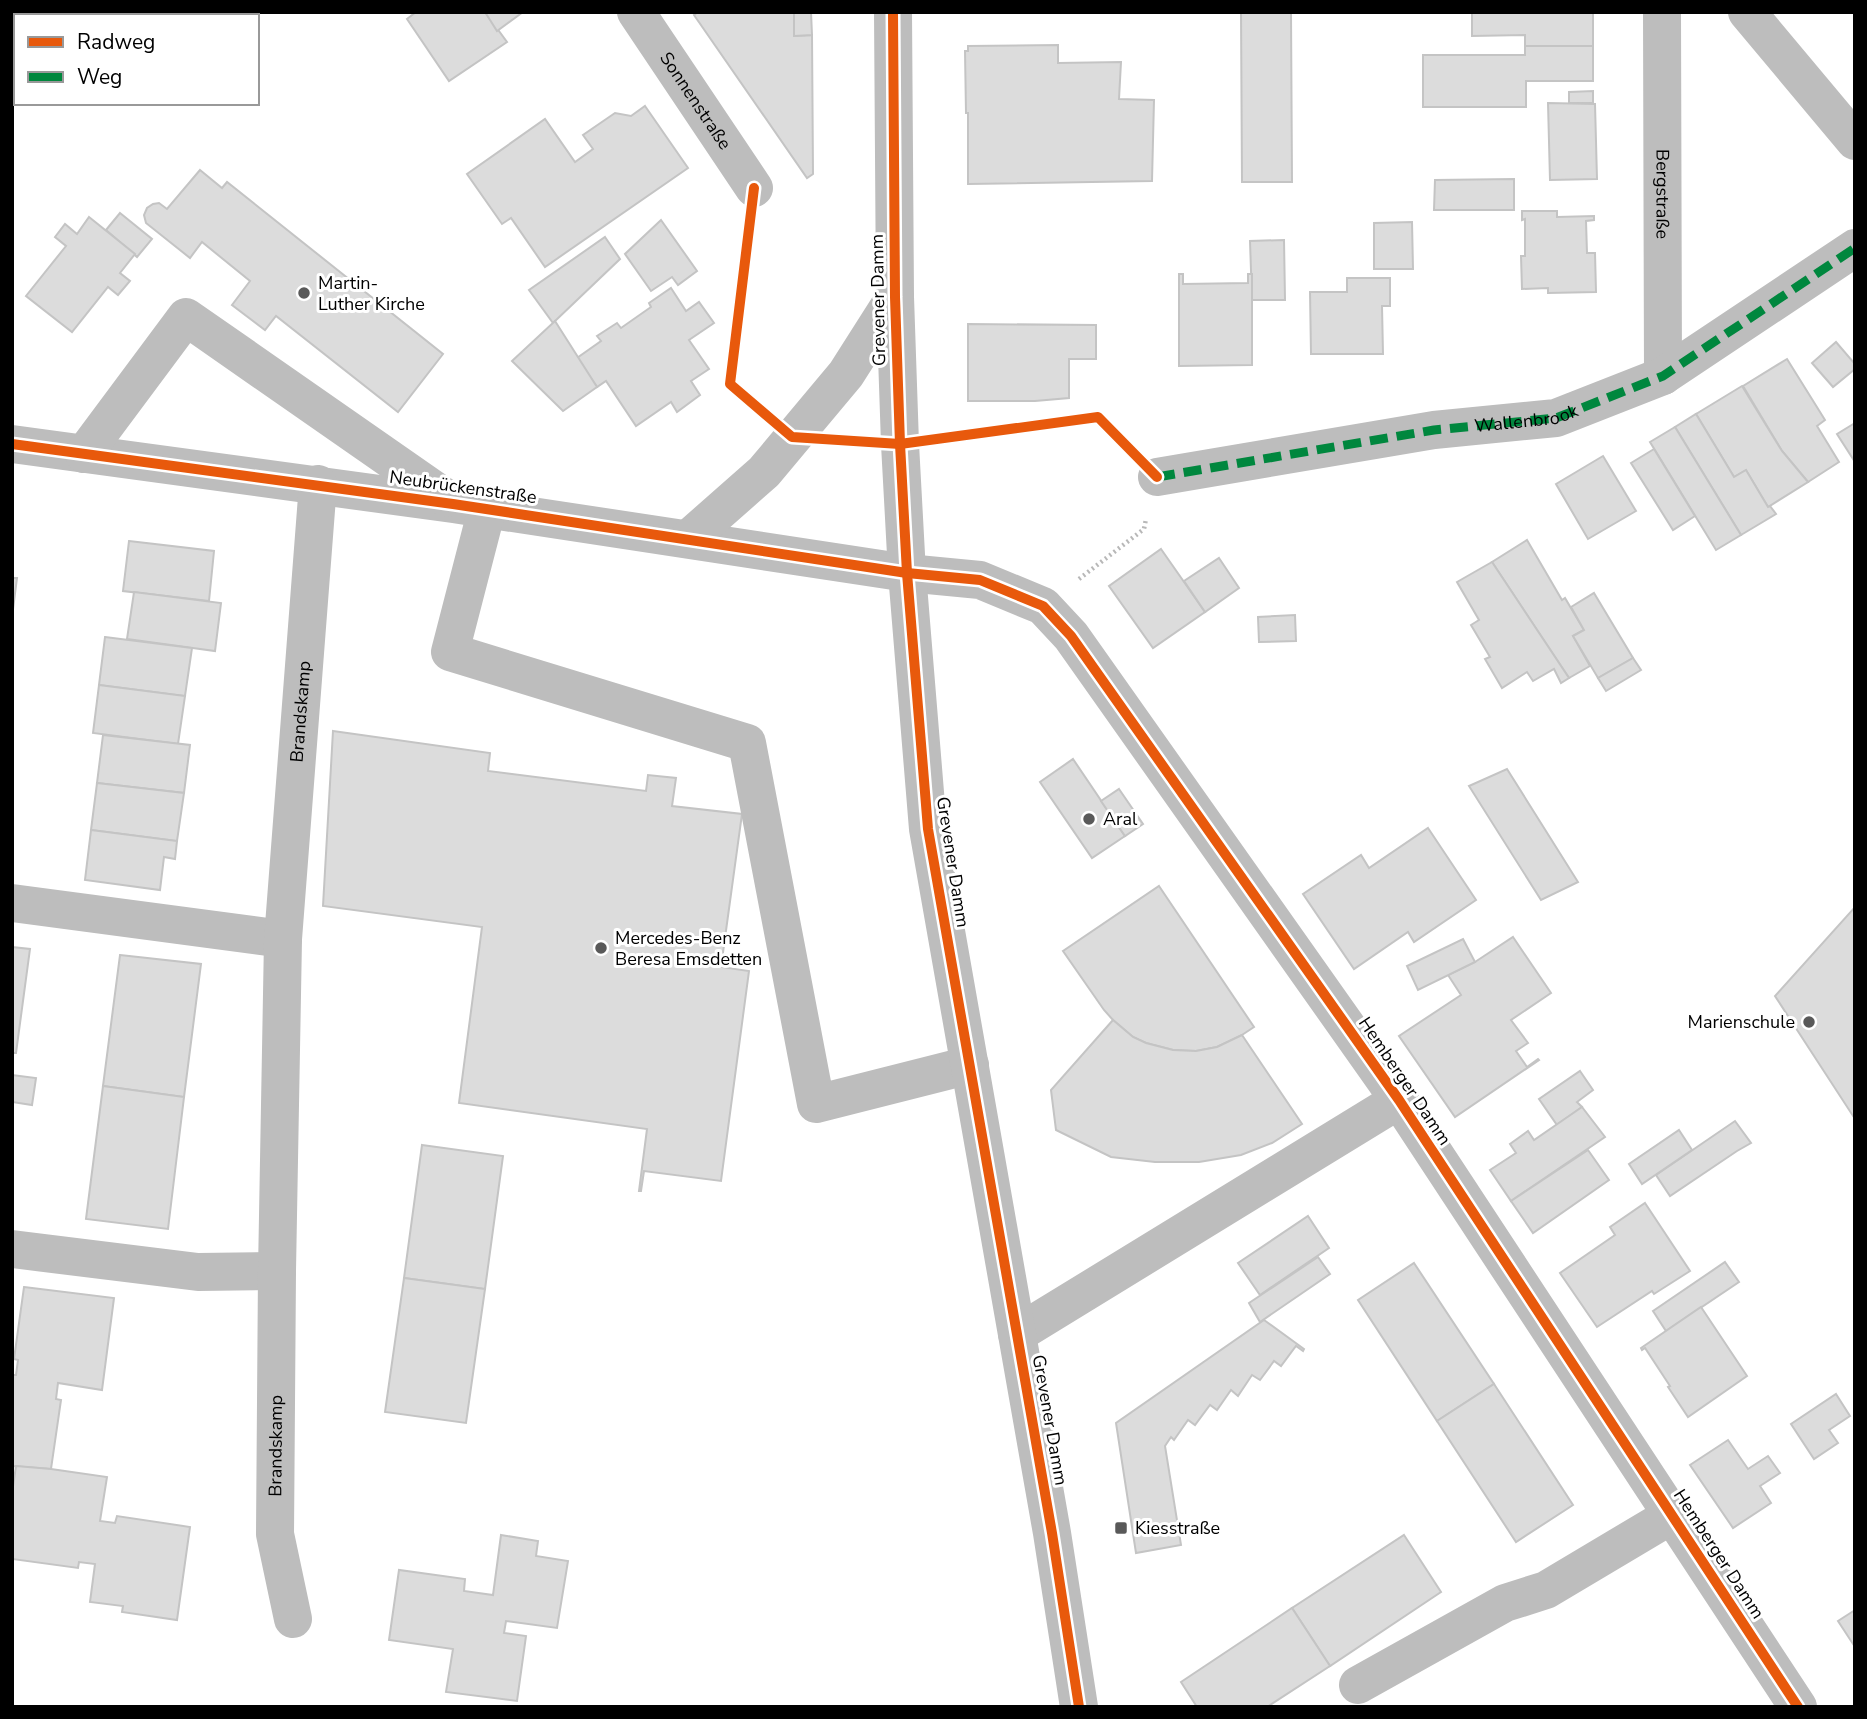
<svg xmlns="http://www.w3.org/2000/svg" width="1867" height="1719" font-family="'Nunito Sans',sans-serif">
	<rect width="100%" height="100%" fill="#fff"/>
	<g fill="#dcdcdc" stroke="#c4c4c4" stroke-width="2">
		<path d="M 416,12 L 485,12 L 507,42 L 449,81 L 407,19 Z"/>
		<path d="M 485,12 L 523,12 L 497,31 Z"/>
		<path d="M 698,12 L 794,12 L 794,36 L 812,35 L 813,174 L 807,178 L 694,15 Z"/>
		<path d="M 794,12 L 811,12 L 812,35 L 794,36 Z"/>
		<path d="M 1241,12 L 1291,12 L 1292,182 L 1242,182 Z"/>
		<path d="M 1472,12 L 1593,12 L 1593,46 L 1525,46 L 1525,35 L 1472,36 Z"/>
		<path d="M 12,43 L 16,45 L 16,82 L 12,80 Z"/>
		<path d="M 1058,45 L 1058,63 L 1121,62 L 1119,99 L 1154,100 L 1152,181 L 968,184 L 968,113 L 966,113 L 965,51 L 968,51 L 968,46 Z"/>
		<path d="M 1525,46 L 1593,46 L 1593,81 L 1526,81 L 1526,107 L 1423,107 L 1423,55 L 1525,55 Z"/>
		<path d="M 1593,91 L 1593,103 L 1569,103 L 1569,92 Z"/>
		<path d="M 1548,103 L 1595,104 L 1597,179 L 1550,180 Z"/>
		<path d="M 645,106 L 688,168 L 545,267 L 511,218 L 502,224 L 467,174 L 545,119 L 575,162 L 593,149 L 583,135 L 615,113 L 631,116 Z"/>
		<path d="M 200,170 L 222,188 L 227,182 L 443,354 L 398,412 L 276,316 L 265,330 L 232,305 L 250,281 L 202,242 L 190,258 L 146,223 L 144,215 L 147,208 L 153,204 L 159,203 L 167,209 Z"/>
		<path d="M 1514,179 L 1514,210 L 1434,210 L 1435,180 Z"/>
		<path d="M 1522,211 L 1557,211 L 1557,217 L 1594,216 L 1594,220 L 1586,221 L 1587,253 L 1595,253 L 1596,292 L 1548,293 L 1548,288 L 1522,289 L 1521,256 L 1525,256 L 1525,219 L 1522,220 Z"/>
		<path d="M 120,213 L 152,239 L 137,257 L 106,230 Z"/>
		<path d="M 89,217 L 135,254 L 120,273 L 130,281 L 118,295 L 108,287 L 72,332 L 26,296 L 66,246 L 55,237 L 65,224 L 77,234 Z"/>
		<path d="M 661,220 L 697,271 L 678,285 L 672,277 L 651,291 L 625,254 Z"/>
		<path d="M 1412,222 L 1413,269 L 1374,269 L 1374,223 Z"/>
		<path d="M 605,237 L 620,259 L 553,323 L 529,290 Z"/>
		<path d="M 1284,240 L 1285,300 L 1252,300 L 1250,241 Z"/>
		<path d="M 1179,274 L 1183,274 L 1183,284 L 1248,283 L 1248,274 L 1252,274 L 1252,365 L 1179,366 Z"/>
		<path d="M 1347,278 L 1390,278 L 1390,306 L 1382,306 L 1383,354 L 1311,354 L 1310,292 L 1347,292 Z"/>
		<path d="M 671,288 L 686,311 L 699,302 L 714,323 L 689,340 L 709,369 L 691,381 L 700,395 L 677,412 L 671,402 L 636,426 L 606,381 L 597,387 L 577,358 L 601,341 L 597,336 L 617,323 L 621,328 L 651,307 L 649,303 Z"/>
		<path d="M 555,321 L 597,387 L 563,411 L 512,361 Z"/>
		<path d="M 968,324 L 1096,325 L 1096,359 L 1069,359 L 1069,398 L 1035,401 L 968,401 Z"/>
		<path d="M 1836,342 L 1855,364 L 1855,369 L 1833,387 L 1812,363 Z"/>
		<path d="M 1787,359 L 1825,420 L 1817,426 L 1839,462 L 1808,482 L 1782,451 L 1743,386 Z"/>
		<path d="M 1742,386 L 1782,451 L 1808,482 L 1768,507 L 1746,470 L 1734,477 L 1696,414 Z"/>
		<path d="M 1696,414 L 1734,477 L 1746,470 L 1768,507 L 1770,506 L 1776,514 L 1741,535 L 1675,427 Z"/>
		<path d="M 1855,423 L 1855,462 L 1837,434 Z"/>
		<path d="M 1675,427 L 1741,535 L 1716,550 L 1650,442 Z"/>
		<path d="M 1654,449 L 1695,516 L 1673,530 L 1631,463 Z"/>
		<path d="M 1603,456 L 1636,511 L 1588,539 L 1556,484 Z"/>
		<path d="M 1527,540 L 1562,600 L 1565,598 L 1584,630 L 1573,636 L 1590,666 L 1569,678 L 1492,562 Z"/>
		<path d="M 129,541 L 214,551 L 209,601 L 123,591 Z"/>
		<path d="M 1161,549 L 1205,612 L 1153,648 L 1109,586 Z"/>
		<path d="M 1219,558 L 1239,588 L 1205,612 L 1184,581 Z"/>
		<path d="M 1492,562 L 1569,678 L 1561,683 L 1554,669 L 1533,681 L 1527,672 L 1502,688 L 1485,659 L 1490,657 L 1471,625 L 1479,620 L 1457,582 Z"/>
		<path d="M 12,578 L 17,578 L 12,617 Z"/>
		<path d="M 134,592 L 221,603 L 215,651 L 127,639 Z"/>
		<path d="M 1594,593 L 1633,658 L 1598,678 L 1573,636 L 1584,630 L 1571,607 Z"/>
		<path d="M 1295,615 L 1296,641 L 1259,642 L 1258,617 Z"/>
		<path d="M 105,637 L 192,648 L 185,696 L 99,685 Z"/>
		<path d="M 1633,658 L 1641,670 L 1606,691 L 1598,678 Z"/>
		<path d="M 99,685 L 185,696 L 178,744 L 93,733 Z"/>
		<path d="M 333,731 L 490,753 L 488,771 L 646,791 L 648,775 L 676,778 L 672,806 L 742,814 L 721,967 L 749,971 L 721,1181 L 644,1171 L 641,1191 L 639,1191 L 647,1129 L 459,1103 L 482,927 L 323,906 Z"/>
		<path d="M 103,735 L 190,745 L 184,793 L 97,783 Z"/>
		<path d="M 1073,759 L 1125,836 L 1092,858 L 1040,782 Z"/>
		<path d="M 1507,769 L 1578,882 L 1541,900 L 1469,786 Z"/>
		<path d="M 97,783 L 184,793 L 177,841 L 91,830 Z"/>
		<path d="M 1119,789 L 1143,824 L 1125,836 L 1101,801 Z"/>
		<path d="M 1428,828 L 1476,900 L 1414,942 L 1408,932 L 1354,969 L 1303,894 L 1361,855 L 1369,868 Z"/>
		<path d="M 91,830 L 177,841 L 175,859 L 164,857 L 160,890 L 85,880 Z"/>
		<path d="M 1159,886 L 1254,1027 L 1242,1035 L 1217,1047 L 1196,1051 L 1173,1050 L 1146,1043 L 1133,1037 L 1113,1020 L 1104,1010 L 1063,951 Z"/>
		<path d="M 1855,907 L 1855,1119 L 1775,996 Z"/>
		<path d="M 1513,937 L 1551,993 L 1511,1020 L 1528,1043 L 1516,1051 L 1527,1067 L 1538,1059 L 1539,1060 L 1455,1117 L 1399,1036 L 1461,995 L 1448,975 L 1475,962 Z"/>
		<path d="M 1463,939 L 1475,962 L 1418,990 L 1407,966 Z"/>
		<path d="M 12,947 L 30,949 L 16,1053 L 12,1053 Z"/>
		<path d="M 120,955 L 201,964 L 184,1097 L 103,1086 Z"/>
		<path d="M 1113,1020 L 1133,1037 L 1146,1043 L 1173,1050 L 1196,1051 L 1217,1047 L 1242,1035 L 1302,1124 L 1272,1143 L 1241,1155 L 1199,1162 L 1155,1162 L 1111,1157 L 1056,1130 L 1051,1090 Z"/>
		<path d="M 1580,1071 L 1593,1090 L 1577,1102 L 1582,1107 L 1557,1125 L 1539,1099 Z"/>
		<path d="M 12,1075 L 36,1078 L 32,1105 L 12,1102 Z"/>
		<path d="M 103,1086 L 184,1097 L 168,1229 L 86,1219 Z"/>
		<path d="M 1582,1107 L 1605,1137 L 1511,1201 L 1490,1170 L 1516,1153 L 1510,1144 L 1528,1131 L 1534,1140 Z"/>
		<path d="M 1735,1121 L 1751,1143 L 1737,1151 L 1670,1196 L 1656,1175 Z"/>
		<path d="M 1679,1130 L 1692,1150 L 1642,1184 L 1629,1164 Z"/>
		<path d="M 422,1145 L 503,1156 L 485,1289 L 404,1278 Z"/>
		<path d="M 1588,1150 L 1609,1180 L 1533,1233 L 1511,1201 Z"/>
		<path d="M 1645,1203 L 1690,1271 L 1654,1294 L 1652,1291 L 1597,1327 L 1560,1273 L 1615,1235 L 1610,1227 Z"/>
		<path d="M 1308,1216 L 1329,1248 L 1260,1295 L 1238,1263 Z"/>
		<path d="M 1318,1257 L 1330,1274 L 1260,1322 L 1249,1303 Z"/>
		<path d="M 1725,1262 L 1739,1282 L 1666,1331 L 1653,1311 Z"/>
		<path d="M 1414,1263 L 1494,1384 L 1437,1421 L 1358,1300 Z"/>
		<path d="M 404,1278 L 485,1289 L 466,1423 L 385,1412 Z"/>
		<path d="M 24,1287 L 114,1298 L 102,1390 L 58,1383 L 56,1399 L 61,1400 L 51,1469 L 12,1466 L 12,1375 L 16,1375 L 18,1360 L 14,1359 Z"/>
		<path d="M 1701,1307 L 1747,1376 L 1688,1417 L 1668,1387 L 1670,1386 L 1645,1348 L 1642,1350 L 1641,1348 Z"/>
		<path d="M 1264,1320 L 1304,1349 L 1303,1351 L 1296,1346 L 1281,1366 L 1274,1361 L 1260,1380 L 1252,1375 L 1238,1396 L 1231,1390 L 1217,1410 L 1210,1405 L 1195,1425 L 1188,1420 L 1174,1440 L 1171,1437 L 1165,1446 L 1181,1545 L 1136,1553 L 1116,1423 Z"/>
		<path d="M 1494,1384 L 1573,1505 L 1516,1542 L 1437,1421 Z"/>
		<path d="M 1836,1394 L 1850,1416 L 1829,1430 L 1838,1443 L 1814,1459 L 1791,1424 Z"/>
		<path d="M 1728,1440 L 1748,1469 L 1768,1456 L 1780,1473 L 1760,1486 L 1771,1503 L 1733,1528 L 1690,1465 Z"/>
		<path d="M 16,1466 L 51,1469 L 107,1477 L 100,1521 L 115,1523 L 117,1516 L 190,1527 L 177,1620 L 122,1612 L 123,1606 L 90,1602 L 95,1564 L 79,1562 L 78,1568 L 12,1559 L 12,1493 Z"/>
		<path d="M 501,1535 L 538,1541 L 536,1556 L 568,1561 L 557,1628 L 506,1621 L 504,1633 L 526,1636 L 517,1701 L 446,1692 L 453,1649 L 389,1640 L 399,1570 L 465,1579 L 464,1591 L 493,1595 Z"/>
		<path d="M 1404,1535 L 1441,1592 L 1330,1666 L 1292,1608 Z"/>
		<path d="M 1292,1608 L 1330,1666 L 1267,1707 L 1197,1707 L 1181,1682 Z"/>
		<path d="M 1855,1610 L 1855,1647 L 1838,1621 Z"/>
	</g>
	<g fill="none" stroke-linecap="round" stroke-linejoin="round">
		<path stroke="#b8b8b8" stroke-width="4.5" stroke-dasharray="2 3.5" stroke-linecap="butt" d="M 1079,579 L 1144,529 L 1146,519"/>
		<g stroke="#bdbdbd" stroke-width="38">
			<path id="s1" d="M 636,12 L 754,188"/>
			<path id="s2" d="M 1662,12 L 1663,376"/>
			<path d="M 1747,12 L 1855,141"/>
			<path d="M 12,444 L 453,504 L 907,573 L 980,580 L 1043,606 L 1071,636 L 1399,1100 L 1798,1707"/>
			<path d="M 84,454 L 186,317 L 446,498"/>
			<path id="s3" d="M 1157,477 L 1434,430 L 1556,418 L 1663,376 L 1855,248"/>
			<path d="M 487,509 L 450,652 L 747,743 L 816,1104 L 970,1065"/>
			<path d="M 12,903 L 283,939"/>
			<path d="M 12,1249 L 198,1272 L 277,1271"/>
			<path d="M 1017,1334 L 1399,1100"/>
			<path id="s4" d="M 293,1619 L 275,1534 L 277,1271 L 283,939 L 318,484"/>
			<path d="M 1358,1685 L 1505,1603 L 1546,1590 L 1672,1515"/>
		</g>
		<g stroke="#bdbdbd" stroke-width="38">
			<path d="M 893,12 L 895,297 L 900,444 L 907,573 L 928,829 L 1052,1533 L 1079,1707"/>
			<path d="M 688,539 L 764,472 L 846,374 L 895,297"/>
		</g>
		<path stroke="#00873e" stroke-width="9" stroke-dasharray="18 9" stroke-linecap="butt" d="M 1157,477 L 1434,430 L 1556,418 L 1663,376 L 1855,248"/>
		<g stroke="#fff" stroke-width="15">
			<g id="cycleway">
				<path d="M 893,12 L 895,297 L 900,444 L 907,573 L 928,829 L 1052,1533 L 1079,1707"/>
				<path d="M 754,188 L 730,384 L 792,437 L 900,444 L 1098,417 L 1157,477"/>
				<path d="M 12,444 L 453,504 L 907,573 L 980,580 L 1043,606 L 1071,636 L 1399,1100 L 1798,1707"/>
			</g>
		</g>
		<use href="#cycleway" stroke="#e8590c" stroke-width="10"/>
	</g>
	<g fill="#595959" stroke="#fff" stroke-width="2.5">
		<circle cx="304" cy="293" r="7"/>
		<circle cx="1089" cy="819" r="7"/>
		<circle cx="601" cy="948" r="7"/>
		<circle cx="1809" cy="1022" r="7"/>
		<rect x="1114" y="1521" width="14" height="14" rx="3.5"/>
	</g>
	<g text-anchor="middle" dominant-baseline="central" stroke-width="6" stroke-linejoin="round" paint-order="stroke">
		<g font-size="18" fill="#000" stroke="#fff">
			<text stroke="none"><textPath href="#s1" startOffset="107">Sonnenstraße</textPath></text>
			<text stroke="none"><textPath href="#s2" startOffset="182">Bergstraße</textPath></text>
			<text transform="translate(878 300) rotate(-91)">Grevener Damm</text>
			<text stroke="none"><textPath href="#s3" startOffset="374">Wallenbrook</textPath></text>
			<text transform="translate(463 487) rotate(8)">Neubrückenstraße</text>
			<text stroke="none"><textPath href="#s4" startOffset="910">Brandskamp</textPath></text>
			<text transform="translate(953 862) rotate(81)">Grevener Damm</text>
			<text transform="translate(1405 1081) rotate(56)">Hemberger Damm</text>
			<text transform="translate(1050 1420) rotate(80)">Grevener Damm</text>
			<text stroke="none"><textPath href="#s4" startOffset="175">Brandskamp</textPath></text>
			<text transform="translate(1719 1554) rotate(57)">Hemberger Damm</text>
		</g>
		<g font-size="18" fill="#000" stroke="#fff" text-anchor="start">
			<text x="318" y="283">Martin-<tspan x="318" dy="21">Luther Kirche</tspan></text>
			<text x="1103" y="819">Aral</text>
			<text x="615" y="938">Mercedes-Benz<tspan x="615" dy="21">Beresa Emsdetten</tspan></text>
			<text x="1795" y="1022" text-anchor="end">Marienschule</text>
			<text x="1135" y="1528">Kiesstraße</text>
		</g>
	</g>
	<rect width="1867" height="1719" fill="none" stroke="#000000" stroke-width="28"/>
	<rect x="14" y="14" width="245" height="91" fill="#ffffff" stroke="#999999" stroke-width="2"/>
	<rect x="28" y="37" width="35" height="10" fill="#e8590c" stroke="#999999" stroke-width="2"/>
	<text x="77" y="49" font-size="21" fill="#000000">Radweg</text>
	<rect x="28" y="72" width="35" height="10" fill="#00873e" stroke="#999999" stroke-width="2"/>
	<text x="77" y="84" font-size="21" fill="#000000">Weg</text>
</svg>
